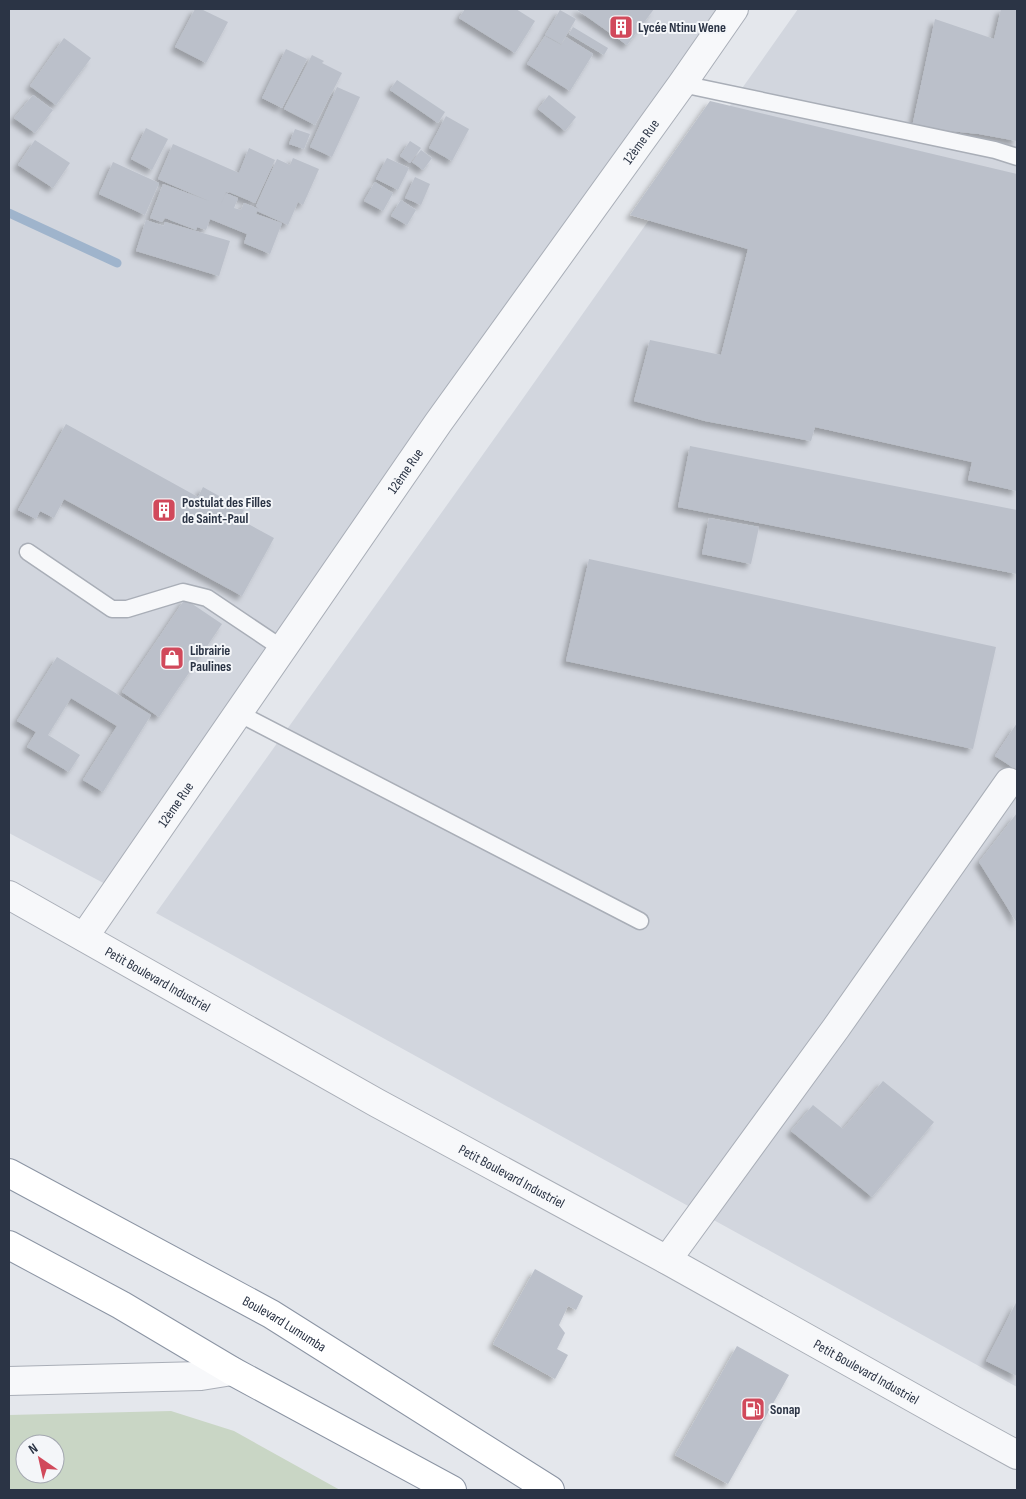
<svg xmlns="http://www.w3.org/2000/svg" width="1026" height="1499" font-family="'Sofia Sans Condensed',sans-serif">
	<defs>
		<filter id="shadow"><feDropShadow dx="-4.5" dy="4.5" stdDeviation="2.5" flood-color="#0004"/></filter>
	</defs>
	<rect width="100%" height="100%" fill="#e4e7ec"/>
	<g fill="#d2d6de">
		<path d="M 9,9 L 719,9 L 111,887 L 9,833 Z"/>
		<path d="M 798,9 L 1017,9 L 1017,1387 L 156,913 L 519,404 Z"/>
	</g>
	<path fill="#c9d6c5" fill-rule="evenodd" d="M 171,1411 L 234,1431 L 340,1490 L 9,1490 L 9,1415 ZM 25,1444 L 55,1444 L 55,1474 L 25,1474 Z"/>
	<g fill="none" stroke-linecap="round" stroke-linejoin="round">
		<path stroke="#9fb4cc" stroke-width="9" d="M 9,213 L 117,263"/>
	</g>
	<g fill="#bbc0ca" filter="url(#shadow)">
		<path d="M 195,9 L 201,9 L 228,22 L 206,63 L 175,47 Z"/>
		<path d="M 465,9 L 516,9 L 535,21 L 515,53 L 459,18 Z"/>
		<path d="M 576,9 L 654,9 L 627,45 Z"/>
		<path d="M 1001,9 L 1017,9 L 1017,141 L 979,134 L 912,127 L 935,19 L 994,39 Z"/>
		<path d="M 560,10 L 576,19 L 561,44 L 545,35 Z"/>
		<path d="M 573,27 L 608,48 L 604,55 L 569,34 Z"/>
		<path d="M 545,36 L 561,45 L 566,37 L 593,54 L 570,91 L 527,64 Z"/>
		<path d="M 64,38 L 91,58 L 56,105 L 30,86 Z"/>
		<path d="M 286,49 L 307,59 L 282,108 L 262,98 Z"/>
		<path d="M 312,55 L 324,61 L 322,63 L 342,73 L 315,125 L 284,109 Z"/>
		<path d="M 397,80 L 445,112 L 438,123 L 390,90 Z"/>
		<path d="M 337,87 L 360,97 L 332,157 L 310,147 Z"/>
		<path d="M 33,95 L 53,110 L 35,133 L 14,118 Z"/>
		<path d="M 549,95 L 576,117 L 565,131 L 538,109 Z"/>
		<path d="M 710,101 L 1017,174 L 1017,491 L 968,480 L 972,462 L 815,427 L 811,441 L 705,421 L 634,401 L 650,340 L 721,355 L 748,249 L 630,215 Z"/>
		<path d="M 446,116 L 469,129 L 452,161 L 429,148 Z"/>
		<path d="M 146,128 L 168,139 L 152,170 L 131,159 Z"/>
		<path d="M 295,129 L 310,134 L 304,149 L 289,144 Z"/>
		<path d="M 35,140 L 70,163 L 53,188 L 18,165 Z"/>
		<path d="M 410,141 L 421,148 L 410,163 L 400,156 Z"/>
		<path d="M 173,144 L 239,173 L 249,148 L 275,160 L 255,203 L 229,192 L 229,193 L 226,192 L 220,206 L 226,193 L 238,198 L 234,208 L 241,210 L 244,203 L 259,209 L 256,206 L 277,159 L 290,165 L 293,158 L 319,169 L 303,205 L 298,202 L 288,225 L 257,211 L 256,214 L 282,223 L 270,254 L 244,243 L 247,234 L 210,219 L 206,230 L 197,227 L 196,230 L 165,218 L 162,222 L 150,218 L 163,184 L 209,201 L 158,179 Z"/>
		<path d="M 421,150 L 432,158 L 423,170 L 412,162 Z"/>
		<path d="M 387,158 L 409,168 L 398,190 L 376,179 Z"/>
		<path d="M 113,162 L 159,183 L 145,215 L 99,194 Z"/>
		<path d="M 415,177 L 430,184 L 421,205 L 405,198 Z"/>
		<path d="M 375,182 L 393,193 L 383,211 L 364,201 Z"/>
		<path d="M 401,200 L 416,210 L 407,225 L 391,216 Z"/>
		<path d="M 146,220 L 164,226 L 165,222 L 230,241 L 219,276 L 136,251 Z"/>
		<path d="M 66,424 L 198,497 L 203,487 L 244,510 L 239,519 L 274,538 L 242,596 L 64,499 L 54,518 L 40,511 L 36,519 L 18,510 Z"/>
		<path d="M 690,446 L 1017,510 L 1017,574 L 678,507 Z"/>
		<path d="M 709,518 L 759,527 L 751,564 L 702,554 Z"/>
		<path d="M 589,559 L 996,647 L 973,749 L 566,661 Z"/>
		<path d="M 185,599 L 222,624 L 159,717 L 122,692 Z"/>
		<path d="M 57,657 L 151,715 L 103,792 L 83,780 L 117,726 L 71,698 L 48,735 L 80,755 L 69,772 L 27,747 L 36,732 L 17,721 Z"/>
		<path d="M 1017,723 L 1017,770 L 995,756 Z"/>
		<path d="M 1017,813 L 1017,923 L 979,862 Z"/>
		<path d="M 883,1081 L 934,1122 L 872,1197 L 791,1131 L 813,1105 L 843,1129 Z"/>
		<path d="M 535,1269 L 583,1296 L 576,1310 L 568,1306 L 559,1325 L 565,1333 L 557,1349 L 568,1355 L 555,1379 L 493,1344 Z"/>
		<path d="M 1017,1301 L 1017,1376 L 986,1361 Z"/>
		<path d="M 737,1346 L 789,1375 L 728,1484 L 675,1455 Z"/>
	</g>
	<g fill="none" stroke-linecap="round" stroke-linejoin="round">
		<g stroke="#a9aeb7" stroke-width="19">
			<g id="service">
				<path d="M 682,84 L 995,150 L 1017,157"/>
				<path d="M 28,552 L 112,609 L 127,609 L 183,592 L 207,598 L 283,649"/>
				<path d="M 238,713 L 640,921"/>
			</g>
		</g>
		<g stroke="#a9aeb7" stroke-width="30">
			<g id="minor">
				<path id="s1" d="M 9,895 L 377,1103 L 667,1260 L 953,1420 L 1017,1455"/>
				<path id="s2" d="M 84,937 L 438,423 L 682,84 L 734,9"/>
				<path d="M 667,1260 L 836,1028 L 1009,782"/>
			</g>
		</g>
		<g stroke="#a9aeb7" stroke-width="30">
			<path id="tertiary" d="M 9,1381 L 201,1376 L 232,1371"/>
		</g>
		<g stroke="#8b94a3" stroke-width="30">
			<g id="trunk">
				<path id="s3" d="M 9,1173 L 271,1314 L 550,1490"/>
				<path d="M 9,1245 L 121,1305 L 232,1371 L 452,1490"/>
			</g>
		</g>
		<use href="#service" stroke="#f7f8fa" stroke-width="16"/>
		<use href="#minor" stroke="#f7f8fa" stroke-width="28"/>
		<use href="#tertiary" stroke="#f7f8fa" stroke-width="28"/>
		<use href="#trunk" stroke="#fff" stroke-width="28"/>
	</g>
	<defs>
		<g id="building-square" transform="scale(1.25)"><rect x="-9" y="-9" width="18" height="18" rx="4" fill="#d1495b" stroke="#f4f6f9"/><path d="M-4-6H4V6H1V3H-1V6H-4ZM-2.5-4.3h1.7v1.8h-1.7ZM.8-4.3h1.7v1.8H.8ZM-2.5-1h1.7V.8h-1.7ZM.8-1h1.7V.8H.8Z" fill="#fff"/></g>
		<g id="shop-square" transform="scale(1.25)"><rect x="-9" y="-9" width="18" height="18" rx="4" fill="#d1495b" stroke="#f4f6f9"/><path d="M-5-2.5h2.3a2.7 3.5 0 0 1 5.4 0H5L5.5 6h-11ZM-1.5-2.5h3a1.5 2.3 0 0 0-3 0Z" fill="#fff"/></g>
		<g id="fuel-square" transform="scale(1.25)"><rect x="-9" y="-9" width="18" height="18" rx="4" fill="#d1495b" stroke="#f4f6f9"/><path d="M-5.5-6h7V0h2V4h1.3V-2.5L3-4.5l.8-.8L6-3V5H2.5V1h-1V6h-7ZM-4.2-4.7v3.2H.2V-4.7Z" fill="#fff"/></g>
	</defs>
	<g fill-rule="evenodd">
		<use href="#building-square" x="621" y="27"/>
		<use href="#building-square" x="164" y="510"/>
		<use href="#shop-square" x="172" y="658"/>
		<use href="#fuel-square" x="753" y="1409"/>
	</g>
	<g text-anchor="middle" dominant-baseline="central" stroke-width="4" stroke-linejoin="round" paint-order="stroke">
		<g font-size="14" font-weight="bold" fill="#2b3445" stroke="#f4f6f9" text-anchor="start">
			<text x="638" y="27">Lycée Ntinu Wene</text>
			<text x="182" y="502">Postulat des Filles<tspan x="182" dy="16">de Saint-Paul</tspan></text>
			<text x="190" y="650">Librairie<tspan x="190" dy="16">Paulines</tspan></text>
			<text x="770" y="1409">Sonap</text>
		</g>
		<g font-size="14" fill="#2b3445" stroke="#f4f6f9">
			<text stroke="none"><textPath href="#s2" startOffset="971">12ème Rue</textPath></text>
			<text stroke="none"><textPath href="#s2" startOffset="566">12ème Rue</textPath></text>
			<text stroke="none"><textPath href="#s2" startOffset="161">12ème Rue</textPath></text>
			<text stroke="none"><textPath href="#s1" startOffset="171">Petit Boulevard Industriel</textPath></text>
			<text stroke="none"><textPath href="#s1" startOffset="576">Petit Boulevard Industriel</textPath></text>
			<text stroke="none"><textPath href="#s3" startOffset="314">Boulevard Lumumba</textPath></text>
			<text stroke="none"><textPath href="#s1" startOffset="981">Petit Boulevard Industriel</textPath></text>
		</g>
	</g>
	<rect width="1026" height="1499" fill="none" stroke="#2b3445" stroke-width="20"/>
	<g transform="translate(40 1459) rotate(326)"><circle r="24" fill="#f4f6f9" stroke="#a4a8b1"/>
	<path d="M0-4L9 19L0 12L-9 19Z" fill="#d1495b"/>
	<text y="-8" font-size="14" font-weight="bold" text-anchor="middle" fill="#2b3445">N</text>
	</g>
</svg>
